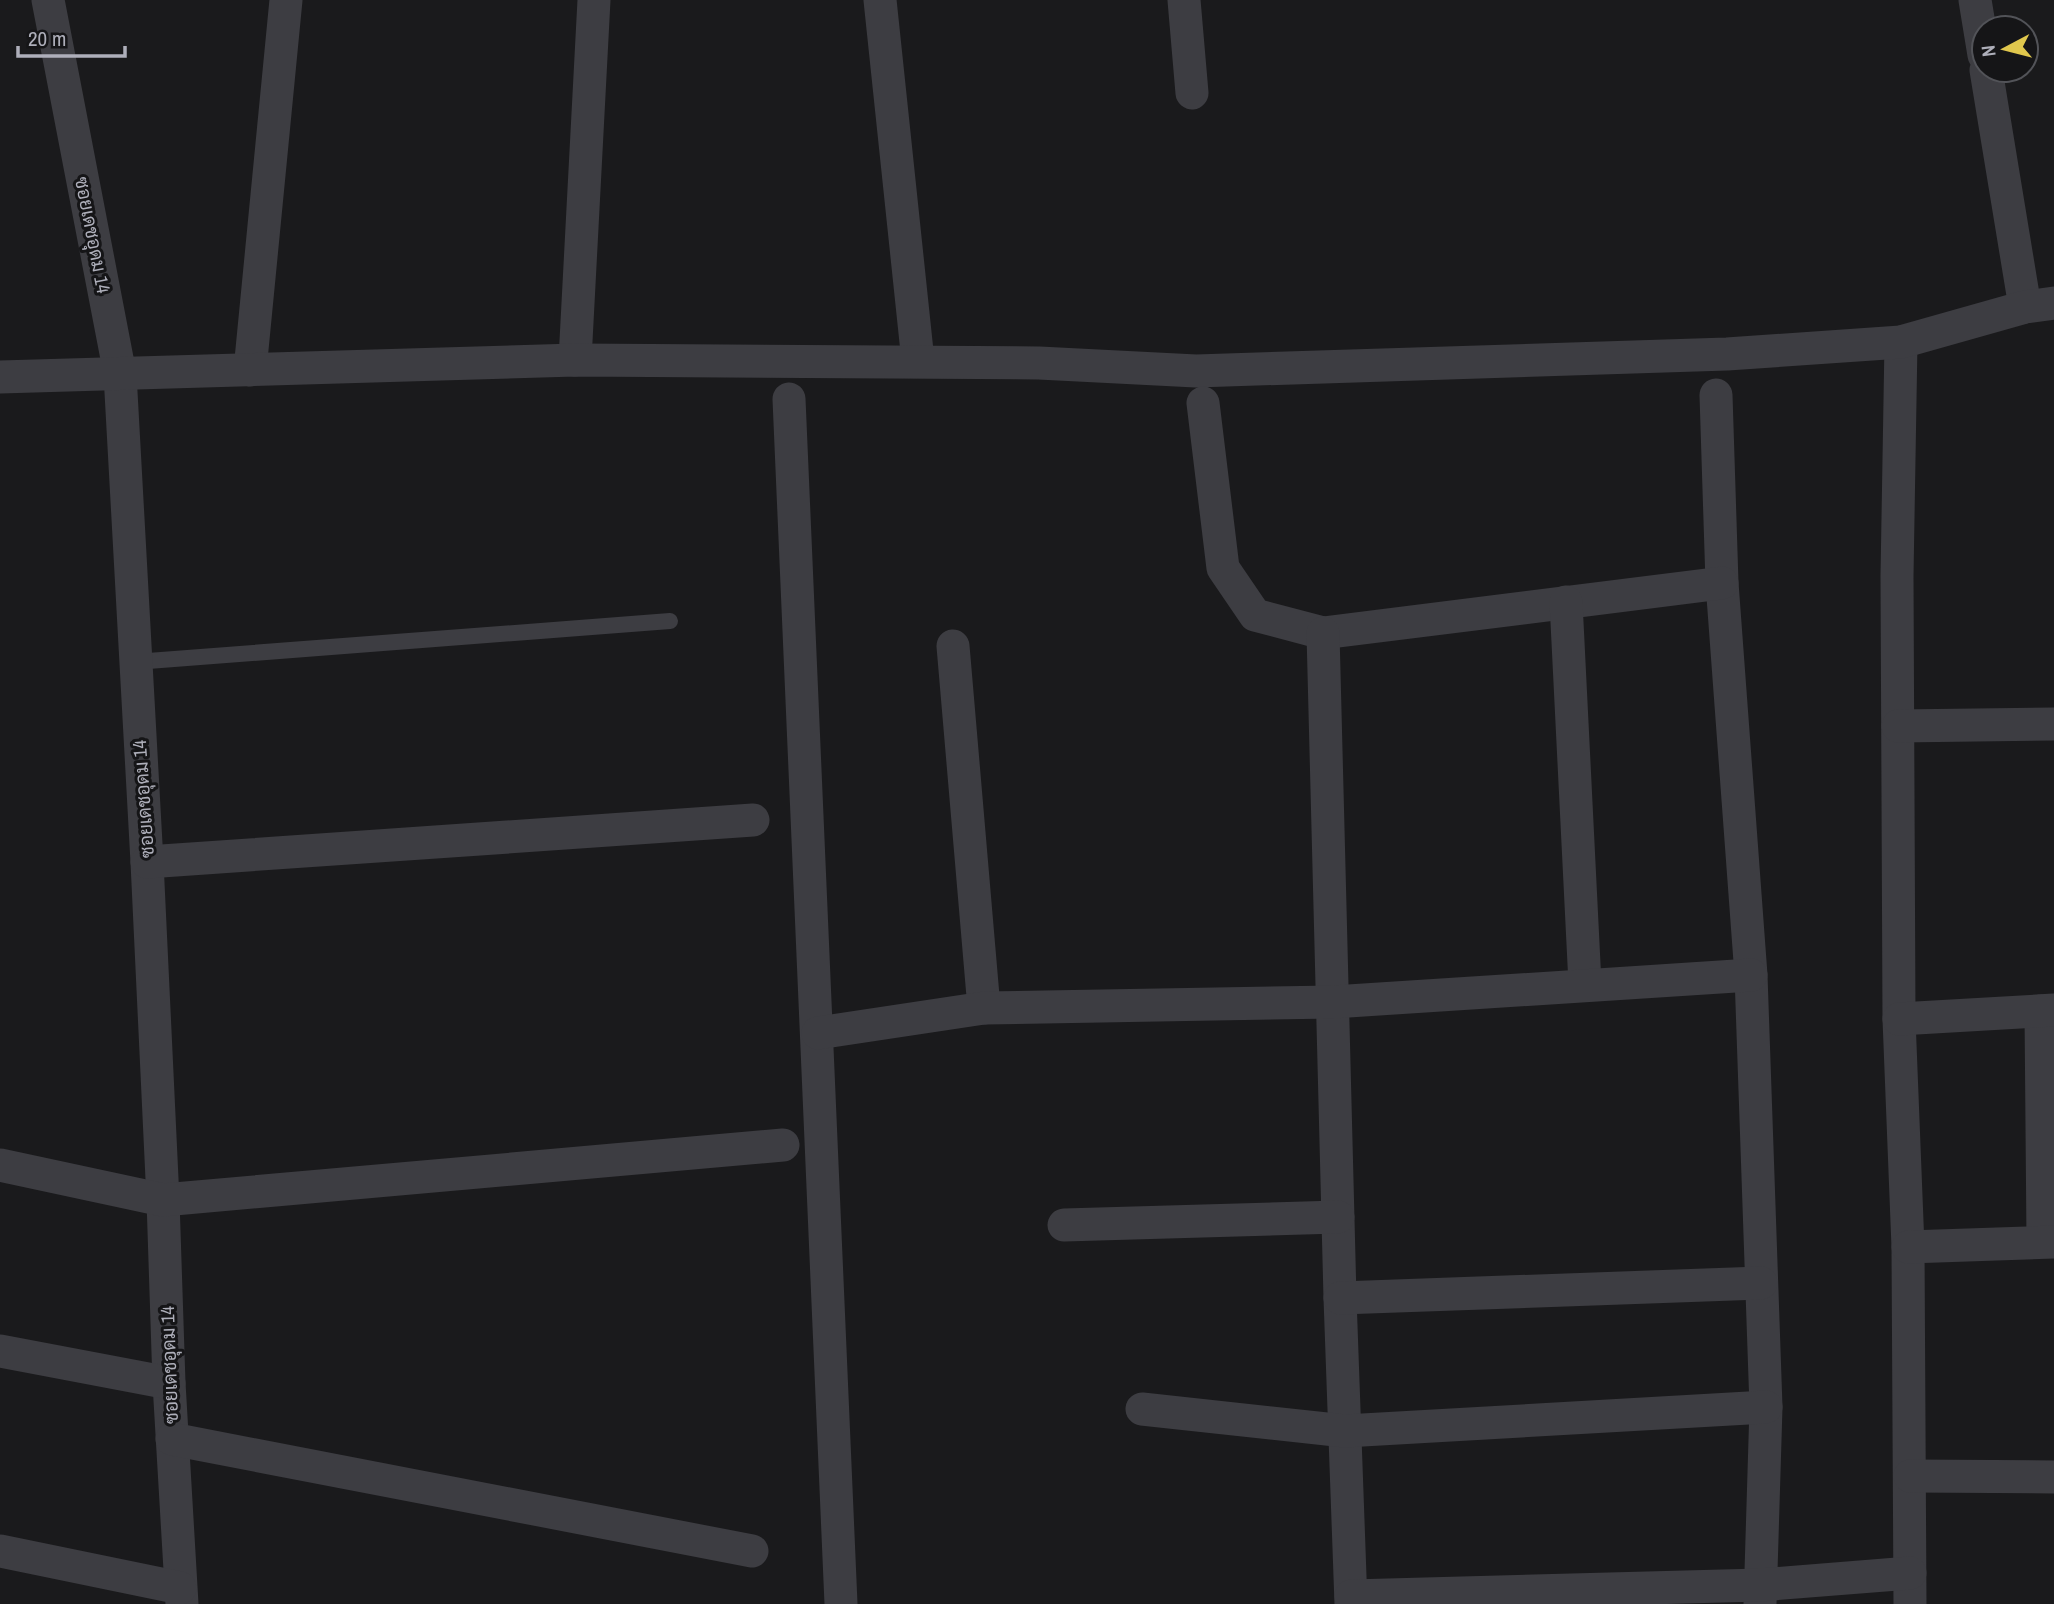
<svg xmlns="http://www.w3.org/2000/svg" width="2054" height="1604" font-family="'Archivo Narrow',Sarabun,sans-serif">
	<rect width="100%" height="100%" fill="#1a1a1c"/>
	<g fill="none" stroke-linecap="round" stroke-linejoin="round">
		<path stroke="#3d3d42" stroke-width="16" d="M 135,662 L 670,621"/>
		<g stroke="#3d3d42" stroke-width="33">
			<path d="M 48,0 L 120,374 L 147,862 L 163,1200 L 169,1383 L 182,1604"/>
			<path d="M 880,0 L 918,361"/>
			<path d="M 1184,0 L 1192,93"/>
			<path d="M 1975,0 L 1984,55"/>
			<path d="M 1986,70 L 2025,307"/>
			<path d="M 1901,342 L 1897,576 L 1899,1019 L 1908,1247 L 1910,1604"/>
			<path d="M 575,360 L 594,0"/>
			<path d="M 250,370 L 286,0"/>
			<path d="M 0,377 L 575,360 L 1039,363 L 1196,371 L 1727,354 L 1901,342 L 2025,307 L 2054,303"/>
			<path d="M 1716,395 L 1722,583 L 1751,975 L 1766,1407 L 1760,1604"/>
			<path d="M 789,399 L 841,1604"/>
			<path d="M 1203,403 L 1223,568 L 1255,615 L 1323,633 L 1722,583"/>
			<path d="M 1566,602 L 1585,984"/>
			<path d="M 1323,633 L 1340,1298 L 1351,1604"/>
			<path d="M 953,646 L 984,1008"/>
			<path d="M 1898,726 L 2054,724"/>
			<path d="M 147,862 L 753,820"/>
			<path d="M 2041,1011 L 2043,1241"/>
			<path d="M 1899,1019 L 2054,1010"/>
			<path d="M 818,1033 L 984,1008 L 1333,1002 L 1751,975"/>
			<path d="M 0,1165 L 163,1200 L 783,1145"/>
			<path d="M 1064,1225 L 1338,1217"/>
			<path d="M 1908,1247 L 2054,1242"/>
			<path d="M 1340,1298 L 1761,1283"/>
			<path d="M 0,1351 L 169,1383"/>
			<path d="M 1142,1409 L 1345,1431 L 1766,1407"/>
			<path d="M 172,1439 L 752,1551"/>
			<path d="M 1910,1476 L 2054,1477"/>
			<path d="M 0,1551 L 180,1588"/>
			<path d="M 1351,1596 L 1760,1585 L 1910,1573"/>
		</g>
	</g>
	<g text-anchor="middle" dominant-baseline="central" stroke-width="6" stroke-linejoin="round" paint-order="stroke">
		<g font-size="19" fill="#aeafba" stroke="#151517">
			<text transform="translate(93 235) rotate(79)">ซอยเดชอุดม 14</text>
			<text transform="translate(143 799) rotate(-94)">ซอยเดชอุดม 14</text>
			<text transform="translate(169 1365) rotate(-92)">ซอยเดชอุดม 14</text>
		</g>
	</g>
	<g transform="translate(2005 49) rotate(263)"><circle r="33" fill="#151517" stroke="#525358" stroke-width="2"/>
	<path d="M0-5L12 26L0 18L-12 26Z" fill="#e0c74d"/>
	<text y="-10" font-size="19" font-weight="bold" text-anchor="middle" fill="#aeafba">N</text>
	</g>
	<path d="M18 46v10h107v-10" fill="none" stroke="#aeafba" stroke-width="3.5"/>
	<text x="28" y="46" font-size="21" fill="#aeafba" stroke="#151517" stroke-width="5" paint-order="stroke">20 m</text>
</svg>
